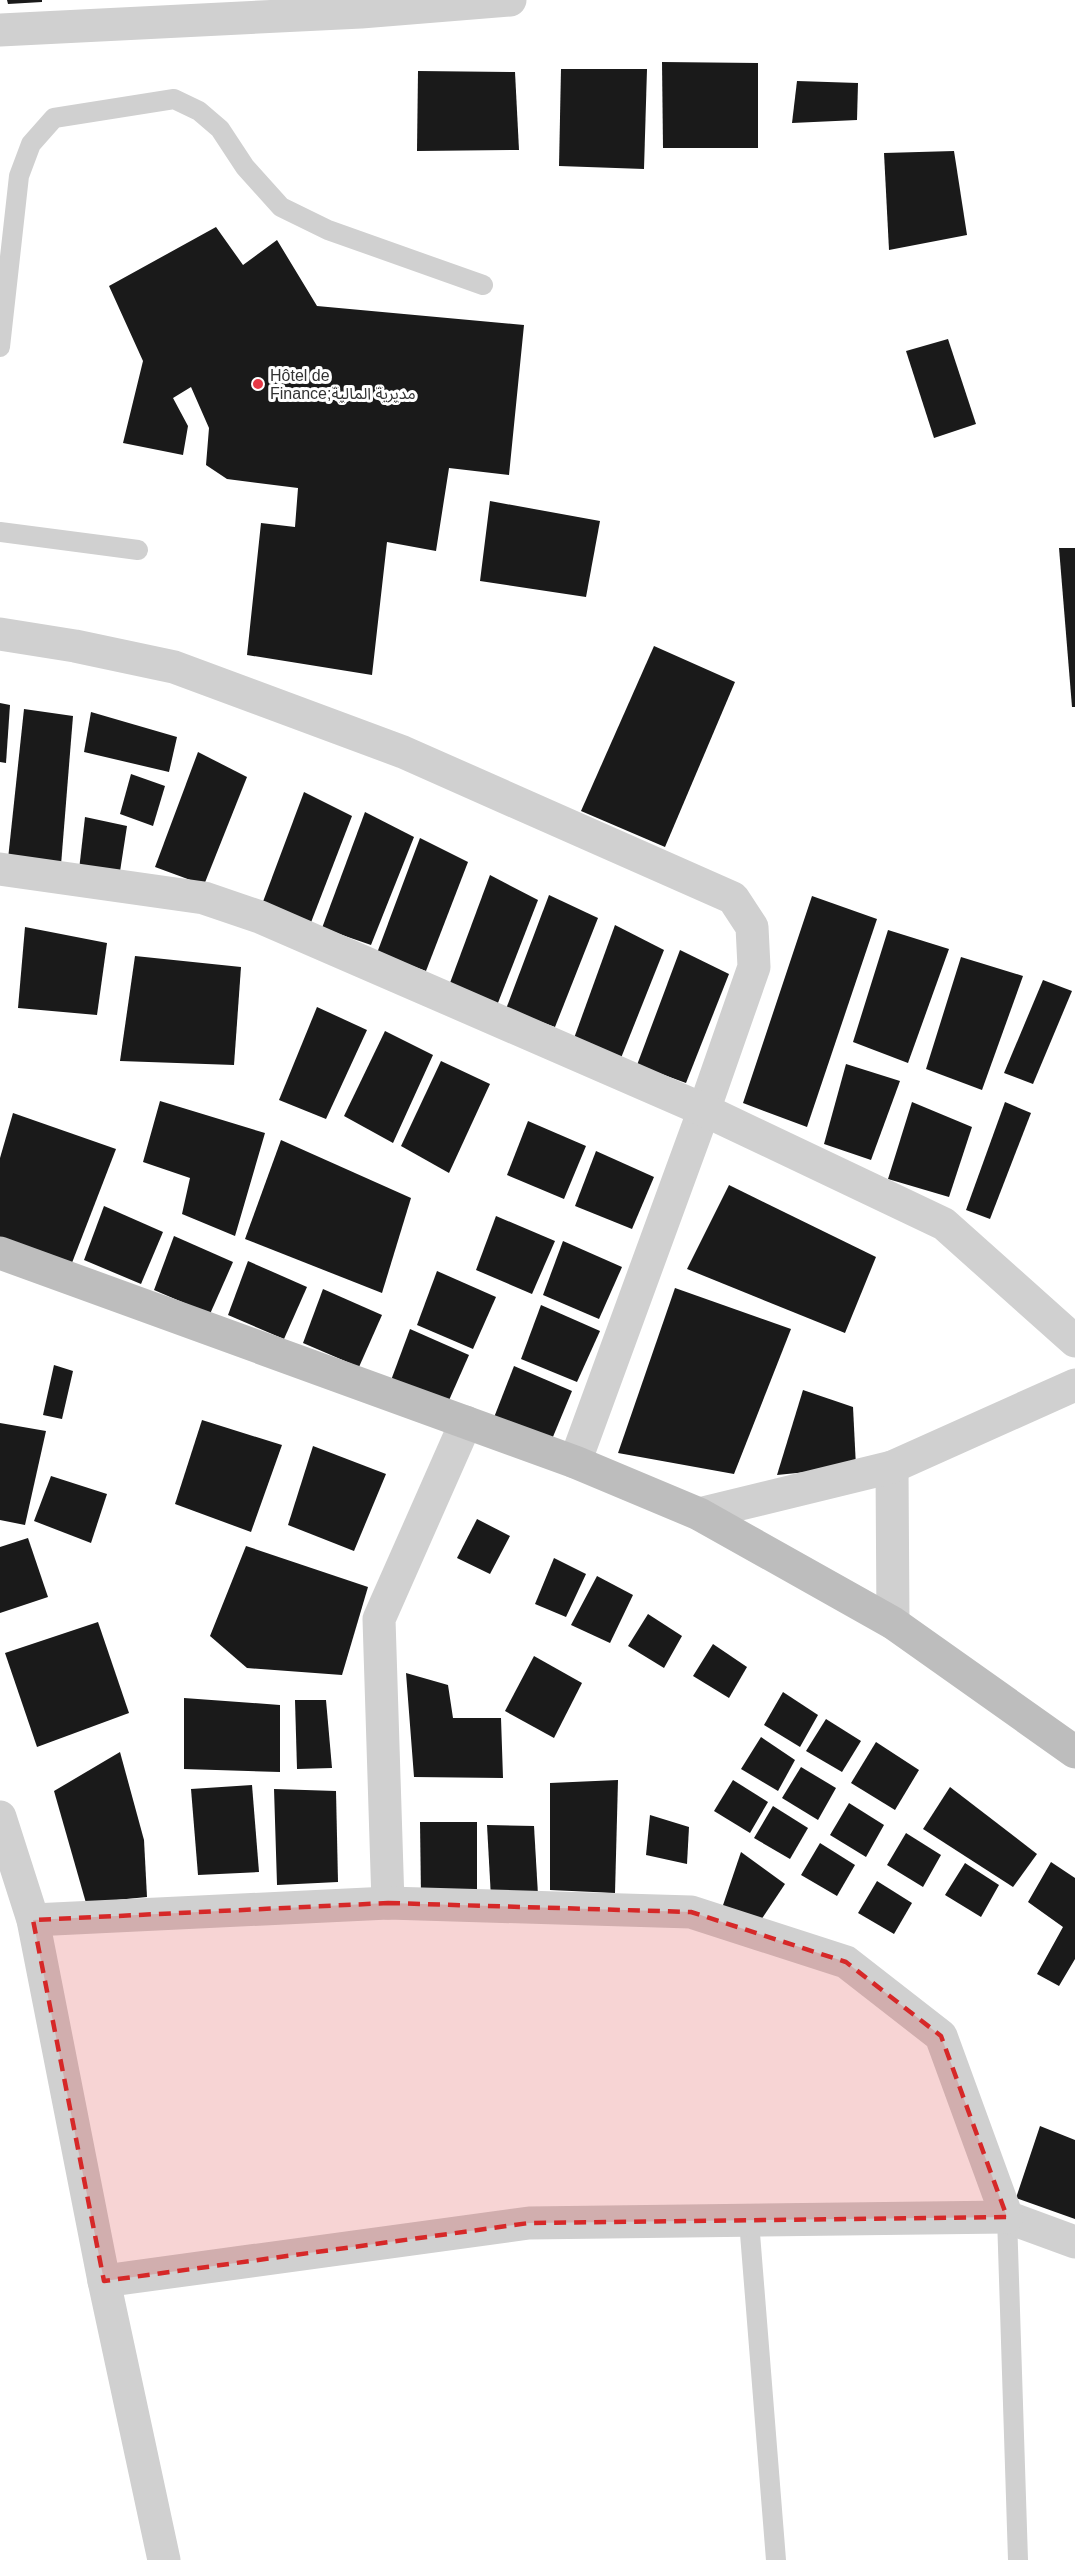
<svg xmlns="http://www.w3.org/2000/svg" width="1075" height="2560" font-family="Arial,'Noto Sans Arabic',sans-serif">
	<rect width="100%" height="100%" fill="#fff"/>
	<g fill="#1a1a1a">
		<path d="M 7,0 L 42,0 L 42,2 L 8,4 Z"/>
		<path d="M 662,62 L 758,63 L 758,148 L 663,148 Z"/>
		<path d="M 561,69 L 647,69 L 644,169 L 559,166 Z"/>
		<path d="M 418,71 L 515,72 L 519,150 L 417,151 Z"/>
		<path d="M 797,81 L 858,83 L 857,120 L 792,123 Z"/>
		<path d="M 954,151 L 967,235 L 889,250 L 884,153 Z"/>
		<path d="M 216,227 L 243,265 L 277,240 L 317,306 L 524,325 L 509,475 L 449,468 L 436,551 L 387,542 L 372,675 L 247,655 L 261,523 L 295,527 L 298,488 L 227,479 L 206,465 L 209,428 L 191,387 L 173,398 L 188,426 L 183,455 L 123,443 L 143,361 L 109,286 Z"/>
		<path d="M 948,339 L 976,424 L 934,438 L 906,351 Z"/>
		<path d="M 490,501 L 600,521 L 586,597 L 480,581 Z"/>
		<path d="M 1059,548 L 1075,548 L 1075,707 L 1072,707 Z"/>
		<path d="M 654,646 L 735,682 L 665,847 L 581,811 Z"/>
		<path d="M 0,703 L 10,705 L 6,763 L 0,762 Z"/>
		<path d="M 24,709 L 73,716 L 61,865 L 8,859 Z"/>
		<path d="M 91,712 L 177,737 L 169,772 L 84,752 Z"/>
		<path d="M 198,752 L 247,777 L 204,885 L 155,867 Z"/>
		<path d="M 131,774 L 165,786 L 153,826 L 120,814 Z"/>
		<path d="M 304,792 L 352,816 L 310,925 L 261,907 Z"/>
		<path d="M 365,812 L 414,837 L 371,945 L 322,928 Z"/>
		<path d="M 85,817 L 127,826 L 119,878 L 79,870 Z"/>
		<path d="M 420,838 L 468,862 L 426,971 L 377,953 Z"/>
		<path d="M 490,875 L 538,900 L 496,1008 L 447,991 Z"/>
		<path d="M 549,895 L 598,918 L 555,1027 L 506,1009 Z"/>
		<path d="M 812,896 L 877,919 L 807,1127 L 743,1103 Z"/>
		<path d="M 615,925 L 664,950 L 621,1058 L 573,1041 Z"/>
		<path d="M 25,927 L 107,943 L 97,1015 L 18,1008 Z"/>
		<path d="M 888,930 L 949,949 L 908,1063 L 853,1042 Z"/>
		<path d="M 680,950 L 729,974 L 686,1083 L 637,1065 Z"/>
		<path d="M 135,956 L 241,967 L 234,1065 L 120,1061 Z"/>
		<path d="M 961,957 L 1023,976 L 982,1090 L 926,1069 Z"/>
		<path d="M 1043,980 L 1072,991 L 1033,1084 L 1004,1073 Z"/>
		<path d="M 317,1007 L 367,1030 L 326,1119 L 279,1100 Z"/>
		<path d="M 385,1031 L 433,1055 L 393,1143 L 344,1116 Z"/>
		<path d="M 441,1061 L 490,1084 L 449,1173 L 401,1146 Z"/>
		<path d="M 846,1064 L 900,1081 L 871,1160 L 824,1144 Z"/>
		<path d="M 160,1101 L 265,1133 L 235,1236 L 182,1214 L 190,1178 L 143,1162 Z"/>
		<path d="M 912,1102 L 972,1127 L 949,1197 L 888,1179 Z"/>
		<path d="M 1005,1102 L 1031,1113 L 990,1219 L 966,1210 Z"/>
		<path d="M 13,1113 L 116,1149 L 70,1268 L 0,1246 L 0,1158 Z"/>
		<path d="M 528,1121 L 586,1146 L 564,1199 L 507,1175 Z"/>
		<path d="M 281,1140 L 411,1198 L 382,1293 L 245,1239 Z"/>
		<path d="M 596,1151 L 654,1177 L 632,1229 L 575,1206 Z"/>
		<path d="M 729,1185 L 876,1257 L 845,1333 L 687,1269 Z"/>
		<path d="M 104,1206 L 163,1232 L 141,1284 L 84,1260 Z"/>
		<path d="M 496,1216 L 555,1241 L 532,1294 L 476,1270 Z"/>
		<path d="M 174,1236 L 233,1262 L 210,1314 L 154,1290 Z"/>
		<path d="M 563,1241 L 622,1267 L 599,1319 L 543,1295 Z"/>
		<path d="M 248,1261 L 307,1287 L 284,1339 L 228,1315 Z"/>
		<path d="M 437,1271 L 496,1297 L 473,1349 L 417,1325 Z"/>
		<path d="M 675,1288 L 791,1329 L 734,1474 L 618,1453 Z"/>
		<path d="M 323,1289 L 382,1315 L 359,1367 L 303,1343 Z"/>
		<path d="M 541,1305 L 600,1331 L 577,1382 L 521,1359 Z"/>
		<path d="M 410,1329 L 469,1355 L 446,1407 L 390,1383 Z"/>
		<path d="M 54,1365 L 73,1371 L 62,1419 L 43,1415 Z"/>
		<path d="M 514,1366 L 572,1391 L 550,1444 L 493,1420 Z"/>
		<path d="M 803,1390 L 853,1407 L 856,1467 L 777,1475 Z"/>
		<path d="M 202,1420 L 282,1445 L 251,1532 L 175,1504 Z"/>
		<path d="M 0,1423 L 46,1431 L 25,1525 L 0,1520 Z"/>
		<path d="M 313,1446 L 386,1474 L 354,1551 L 288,1525 Z"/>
		<path d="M 51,1476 L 107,1494 L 91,1543 L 34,1521 Z"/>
		<path d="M 477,1519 L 510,1536 L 490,1574 L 457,1558 Z"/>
		<path d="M 28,1538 L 48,1597 L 0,1613 L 0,1547 Z"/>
		<path d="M 246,1546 L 368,1587 L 342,1675 L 247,1668 L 210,1636 Z"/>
		<path d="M 554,1558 L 586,1574 L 566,1617 L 535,1604 Z"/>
		<path d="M 597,1576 L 633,1595 L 610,1643 L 571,1625 Z"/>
		<path d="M 648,1614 L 682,1636 L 664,1668 L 628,1646 Z"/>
		<path d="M 98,1622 L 129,1713 L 37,1747 L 5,1653 Z"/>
		<path d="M 713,1644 L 747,1667 L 729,1698 L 693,1676 Z"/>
		<path d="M 534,1656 L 582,1683 L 554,1738 L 505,1711 Z"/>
		<path d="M 406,1673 L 448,1685 L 453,1718 L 501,1718 L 503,1778 L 414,1777 Z"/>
		<path d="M 783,1692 L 818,1715 L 800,1747 L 764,1725 Z"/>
		<path d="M 184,1698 L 280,1705 L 280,1772 L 184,1769 Z"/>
		<path d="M 295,1700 L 326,1700 L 332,1768 L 297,1769 Z"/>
		<path d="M 826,1719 L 861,1741 L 842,1772 L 806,1751 Z"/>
		<path d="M 761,1737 L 795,1760 L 778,1791 L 741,1769 Z"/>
		<path d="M 876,1742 L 919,1770 L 895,1810 L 851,1783 Z"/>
		<path d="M 120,1752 L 144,1840 L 147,1897 L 86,1903 L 54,1791 Z"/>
		<path d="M 801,1767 L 836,1788 L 818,1820 L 782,1798 Z"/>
		<path d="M 618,1780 L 615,1893 L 550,1890 L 550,1783 Z"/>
		<path d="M 733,1780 L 768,1802 L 750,1833 L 714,1811 Z"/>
		<path d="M 252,1785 L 259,1872 L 198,1875 L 191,1789 Z"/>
		<path d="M 950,1787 L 1037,1854 L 1013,1887 L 923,1829 Z"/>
		<path d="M 274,1789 L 336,1791 L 338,1882 L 277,1885 Z"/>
		<path d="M 849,1803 L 884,1825 L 866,1857 L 830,1835 Z"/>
		<path d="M 773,1806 L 808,1828 L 790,1859 L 754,1838 Z"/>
		<path d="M 650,1815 L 689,1827 L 687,1864 L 646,1855 Z"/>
		<path d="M 420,1822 L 477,1822 L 477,1893 L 421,1896 Z"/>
		<path d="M 487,1825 L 534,1826 L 538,1895 L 491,1898 Z"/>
		<path d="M 906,1833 L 941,1855 L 923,1887 L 887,1865 Z"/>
		<path d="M 820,1843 L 855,1865 L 837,1896 L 801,1875 Z"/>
		<path d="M 741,1852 L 785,1884 L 757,1926 L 719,1917 Z"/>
		<path d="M 1051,1862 L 1075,1878 L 1075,1959 L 1059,1986 L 1037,1974 L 1063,1927 L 1028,1902 Z"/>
		<path d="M 965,1863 L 999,1885 L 981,1917 L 945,1895 Z"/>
		<path d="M 877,1881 L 912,1903 L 894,1934 L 858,1913 Z"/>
		<path d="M 1040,2126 L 1075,2140 L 1075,2219 L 1016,2198 Z"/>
	</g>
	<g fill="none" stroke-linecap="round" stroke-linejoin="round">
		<g stroke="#d0d0d0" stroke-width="20">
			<path d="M 0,347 L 19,176 L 31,144 L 54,118 L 174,99 L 199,111 L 220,129 L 245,167 L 281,207 L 328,230 L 483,285"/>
			<path d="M 0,532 L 138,550"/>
			<path d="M 1007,2217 L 1018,2560"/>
			<path d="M 749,2221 L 776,2560"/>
		</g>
		<g stroke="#d0d0d0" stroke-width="33">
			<path d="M 0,30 L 361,12 L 510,0"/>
			<path d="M 0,634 L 75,646 L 174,667 L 403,752 L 733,898 L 752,927 L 754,967 L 704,1110 L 575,1462"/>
			<path d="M 0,869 L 204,898 L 260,917 L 704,1110 L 944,1224 L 1075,1341"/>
			<path d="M 892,1467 L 893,1623"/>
			<path d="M 699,1514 L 892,1467 L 1075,1385"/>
			<path d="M 388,1903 L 379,1619 L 466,1422"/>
			<path d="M 33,1920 L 388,1903 L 691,1912 L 846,1962 L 941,2036 L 1007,2217 L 1075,2242"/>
			<path d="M 104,2281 L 529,2223 L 1007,2217"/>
		</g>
		<path stroke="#d0d0d0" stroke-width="33" d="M 0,1817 L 33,1920 L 104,2281 L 164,2560"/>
		<path stroke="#bdbdbd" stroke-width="33" d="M 0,1253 L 575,1462 L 699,1514 L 893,1623 L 1075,1752"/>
	</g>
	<path fill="#d62828" fill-opacity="0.2" stroke="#d62828" stroke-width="4.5" stroke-dasharray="12 8" stroke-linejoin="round" d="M 388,1903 L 691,1912 L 846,1962 L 941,2036 L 1007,2217 L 529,2223 L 104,2281 L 33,1920 Z"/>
	<circle fill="#e63946" stroke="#fff" stroke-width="2" cx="258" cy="384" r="6"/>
	<g text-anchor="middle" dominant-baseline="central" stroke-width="6" stroke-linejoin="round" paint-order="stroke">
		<g font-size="16" fill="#333" stroke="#fff" text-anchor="start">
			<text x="270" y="375">Hôtel de<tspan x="270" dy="18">Finance;مديرية المالية</tspan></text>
		</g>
	</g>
</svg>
